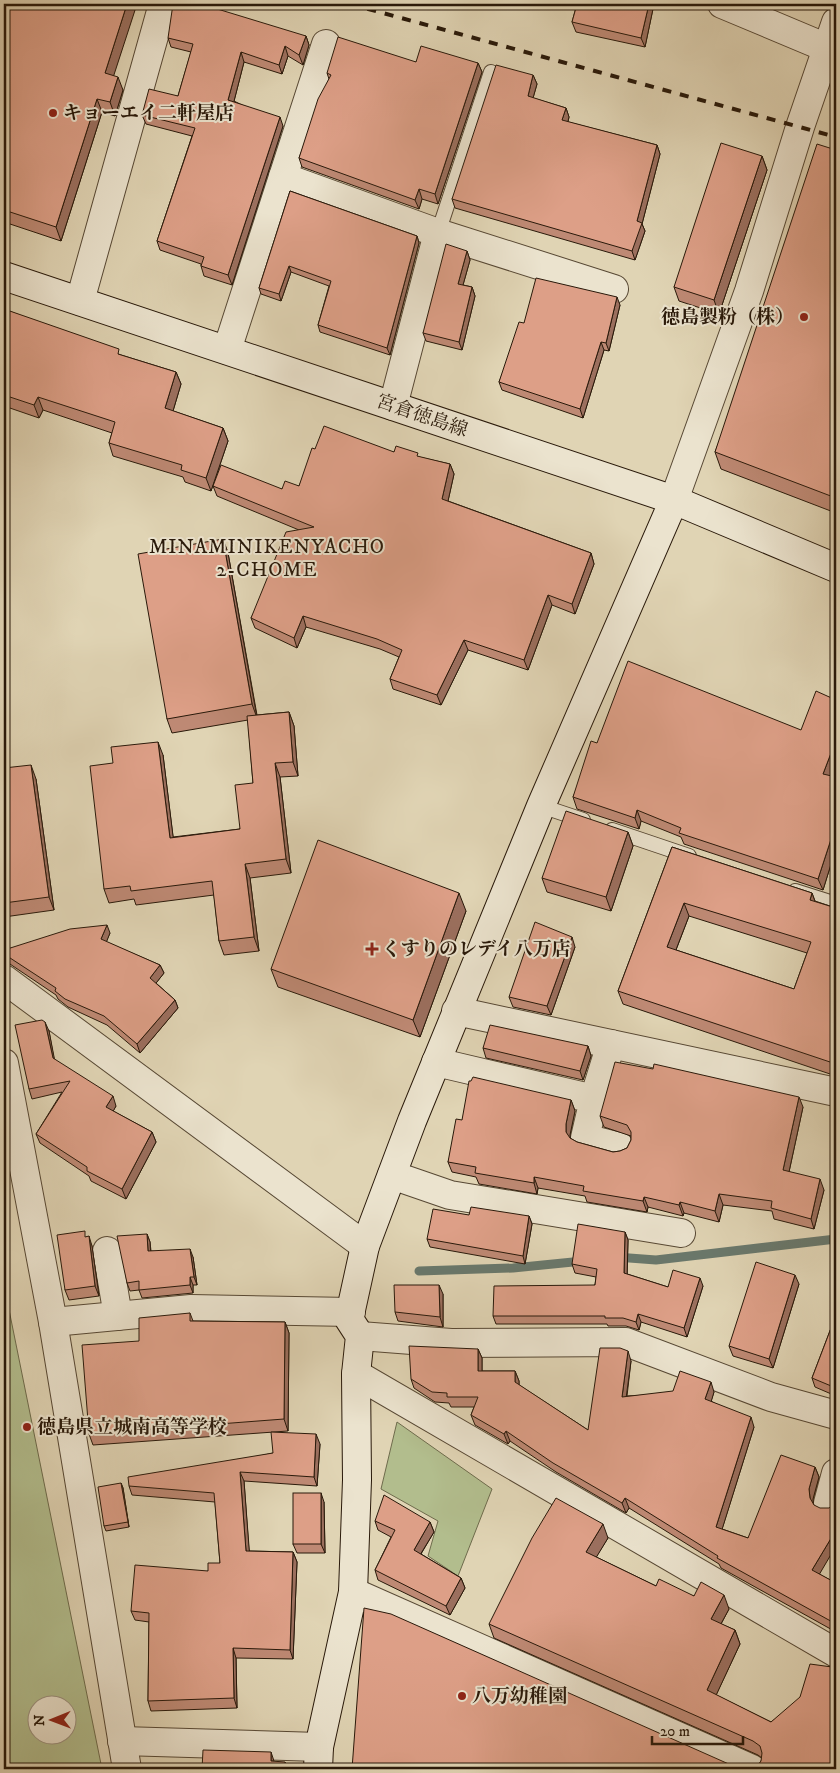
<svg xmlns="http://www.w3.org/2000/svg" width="840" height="1773" font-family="'IM FELL DW Pica','Noto Serif JP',serif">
	<rect width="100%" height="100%" fill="#e0d4b4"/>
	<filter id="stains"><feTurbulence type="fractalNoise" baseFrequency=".004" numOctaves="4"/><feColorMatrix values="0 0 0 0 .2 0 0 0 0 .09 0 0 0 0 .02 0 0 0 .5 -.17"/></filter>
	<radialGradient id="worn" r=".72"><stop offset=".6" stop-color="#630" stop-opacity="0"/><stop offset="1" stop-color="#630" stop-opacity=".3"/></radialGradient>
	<g fill="#b2bd8d" stroke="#6e6b4c" fill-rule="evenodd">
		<path d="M 4,1285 L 102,1769 L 4,1769 ZM 38,1706 L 68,1706 L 68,1736 L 38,1736 Z"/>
		<path d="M 397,1422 L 492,1489 L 458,1576 L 428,1556 L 438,1521 L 381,1489 Z"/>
	</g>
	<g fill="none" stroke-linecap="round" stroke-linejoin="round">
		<g stroke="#69786c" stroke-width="9">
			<path d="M 616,1257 L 656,1260 L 836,1239"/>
			<path d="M 419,1271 L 513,1268 L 583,1261"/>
		</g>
		<g stroke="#574834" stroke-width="16">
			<g id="lane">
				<path d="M 438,233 L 491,72"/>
				<path d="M 541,806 L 583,820"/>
				<path d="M 612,830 L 689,856"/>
				<path d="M 795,891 L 836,904"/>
			</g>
		</g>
		<g stroke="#574834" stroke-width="30">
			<g id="street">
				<path d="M 722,4 L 827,48"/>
				<path d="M 283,177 L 438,233 L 393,406"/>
				<path d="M 438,233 L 614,289"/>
				<path d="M 80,301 L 163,4"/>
				<path d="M 227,350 L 326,44"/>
				<path d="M 674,500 L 749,291 L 800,127 L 836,22"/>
				<path d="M 4,979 L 365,1246"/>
				<path d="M 456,1011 L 836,1092"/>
				<path d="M 436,1062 L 594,1099 L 585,1138 L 620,1147"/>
				<path d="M 4,1063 L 53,1322 L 127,1769"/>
				<path d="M 594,1099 L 611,1044"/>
				<path d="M 392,1175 L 450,1195 L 681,1233"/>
				<path d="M 107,1251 L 118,1316"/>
				<path d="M 53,1322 L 191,1309 L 351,1312"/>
				<path d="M 360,1336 L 451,1343 L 626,1342 L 771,1397 L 836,1415"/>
				<path d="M 356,1374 L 836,1653"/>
				<path d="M 828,1503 L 836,1473"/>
				<path d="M 353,1592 L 752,1769"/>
				<path d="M 122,1741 L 319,1747"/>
			</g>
		</g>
		<g stroke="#29190a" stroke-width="30">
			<g id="secondary">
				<path d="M 4,276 L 674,500 L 836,568"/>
				<path d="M 318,1769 L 319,1747 L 353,1592 L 357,1480 L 356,1374 L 360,1336 L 349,1319 L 365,1246 L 412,1121 L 541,806 L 674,500"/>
			</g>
		</g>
		<use href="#lane" stroke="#ebe3ce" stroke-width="14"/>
		<use href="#street" stroke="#ebe3ce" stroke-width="28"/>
		<use href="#secondary" stroke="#ebe3ce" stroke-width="28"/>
		<path stroke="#29190a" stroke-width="4" stroke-dasharray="9 9" stroke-linecap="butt" d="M 350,4 L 836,137"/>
	</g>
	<g fill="#be8974" stroke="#29190a" fill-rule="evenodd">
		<path d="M 4,4 L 114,76 L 123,90 L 115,116 L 102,112 L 61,241 L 4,222 Z"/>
		<path d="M 577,4 L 654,4 L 645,47 L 576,32 L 572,22 Z"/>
		<path d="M 306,36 L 309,45 L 303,65 L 288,56 L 282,74 L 244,62 L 234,101 L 283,126 L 232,285 L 204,276 L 201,266 L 201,264 L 160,250 L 157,241 L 192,136 L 146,124 L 142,115 L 178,96 L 191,52 L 171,47 L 168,38 Z"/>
		<path d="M 416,62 L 478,63 L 482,72 L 438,204 L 422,199 L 419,209 L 302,167 L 299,158 L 329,79 L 327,73 Z"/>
		<path d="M 533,75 L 537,84 L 533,98 L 566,108 L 569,117 L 568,122 L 657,145 L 660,154 L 642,224 L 645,231 L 635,260 L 455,208 L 452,199 Z"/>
		<path d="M 836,150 L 836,513 L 721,469 L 715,452 Z"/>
		<path d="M 762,156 L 767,170 L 719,314 L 679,301 L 674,287 Z"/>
		<path d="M 290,191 L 417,236 L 419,243 L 390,355 L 320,332 L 318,325 L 329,286 L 291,272 L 281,301 L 261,294 L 259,288 Z"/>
		<path d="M 467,251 L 470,260 L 463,285 L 472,287 L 475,296 L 462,350 L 426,341 L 423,333 Z"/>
		<path d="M 620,305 L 609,351 L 604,350 L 583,418 L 502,390 L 499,382 L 524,323 Z"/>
		<path d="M 4,309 L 121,355 L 176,372 L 181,384 L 173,411 L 223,428 L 228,441 L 211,491 L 185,482 L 183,477 L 113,456 L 109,443 L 112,433 L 43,410 L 39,418 L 4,406 Z"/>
		<path d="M 315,449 L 394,452 L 419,457 L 450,464 L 454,474 L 448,501 L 591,553 L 594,564 L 575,614 L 552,605 L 528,670 L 468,650 L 441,705 L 393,689 L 390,679 L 399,657 L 380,649 L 306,627 L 297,648 L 255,628 L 251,618 L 299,530 L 217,496 L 213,486 L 282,489 L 299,486 Z"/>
		<path d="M 223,539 L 228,553 L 257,715 L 289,712 L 294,726 L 298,776 L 280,777 L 291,873 L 250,878 L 259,951 L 224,955 L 219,941 L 214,895 L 136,905 L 134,899 L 109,903 L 104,889 L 163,755 L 173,837 L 240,829 L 253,783 L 248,720 L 172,733 L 167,719 Z"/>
		<path d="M 597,743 L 836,777 L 836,848 L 823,890 L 684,844 L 681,837 L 641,821 L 639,829 L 577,809 L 573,797 Z"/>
		<path d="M 4,768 L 36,779 L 54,910 L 4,917 Z"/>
		<path d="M 628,832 L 633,846 L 611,911 L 547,892 L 542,878 Z"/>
		<path d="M 672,847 L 812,893 L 815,901 L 836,908 L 836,1076 L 623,1004 L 618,991 ZM 689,916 L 807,953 L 794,989 L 676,950 Z"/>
		<path d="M 466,911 L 420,1037 L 278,987 L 271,969 Z"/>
		<path d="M 110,933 L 106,942 L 160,965 L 164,973 L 156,983 L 175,1000 L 178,1008 L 140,1053 L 107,1025 L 68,1007 L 58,999 L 56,995 L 4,960 L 4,950 Z"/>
		<path d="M 575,947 L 551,1015 L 513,1007 L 509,997 Z"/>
		<path d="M 49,1031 L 54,1059 L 116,1106 L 113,1111 L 152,1132 L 156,1142 L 126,1199 L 91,1181 L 89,1176 L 40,1143 L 36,1134 L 62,1092 L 32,1099 L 29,1089 Z"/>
		<path d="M 588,1046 L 591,1056 L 583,1080 L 486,1058 L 483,1048 Z"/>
		<path d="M 571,1100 L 575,1111 L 570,1135 L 570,1138 L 577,1142 L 613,1152 L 620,1151 L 627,1148 L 631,1140 L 631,1136 L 604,1127 L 600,1116 L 803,1107 L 789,1172 L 824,1190 L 814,1229 L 774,1219 L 772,1211 L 723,1205 L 719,1222 L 684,1213 L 683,1216 L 648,1207 L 647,1212 L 587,1202 L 585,1196 L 538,1188 L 537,1194 L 479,1184 L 476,1177 L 452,1172 L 448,1162 L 462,1120 Z"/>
		<path d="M 529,1216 L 532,1224 L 525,1264 L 430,1247 L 427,1239 Z"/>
		<path d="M 625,1232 L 628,1240 L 627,1274 L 668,1287 L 703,1286 L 687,1337 L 641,1322 L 639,1330 L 626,1326 L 608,1326 L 607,1324 L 496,1324 L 493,1316 L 595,1285 L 596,1277 L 575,1273 L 572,1264 Z"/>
		<path d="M 147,1234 L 150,1242 L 151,1251 L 193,1257 L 197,1285 L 193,1285 L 193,1293 L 142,1298 L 139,1290 L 130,1291 L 127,1283 Z"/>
		<path d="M 87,1236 L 92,1246 L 99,1296 L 69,1300 L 65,1290 Z"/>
		<path d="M 799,1284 L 773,1368 L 733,1356 L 729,1346 Z"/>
		<path d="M 443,1294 L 443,1327 L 398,1321 L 395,1312 Z"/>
		<path d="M 190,1313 L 193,1321 L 285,1322 L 289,1333 L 288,1431 L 93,1445 L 89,1434 L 139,1341 Z"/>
		<path d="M 836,1315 L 836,1396 L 815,1387 L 812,1378 Z"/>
		<path d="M 478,1349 L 482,1358 L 482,1371 L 515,1371 L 519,1381 L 519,1385 L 588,1430 L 631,1361 L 627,1396 L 714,1392 L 711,1401 L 754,1427 L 722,1529 L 748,1538 L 815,1467 L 819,1477 L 813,1499 L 813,1503 L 819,1574 L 836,1583 L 836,1632 L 721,1568 L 719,1564 L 629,1508 L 626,1513 L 556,1472 L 510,1441 L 508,1444 L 475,1425 L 471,1415 L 474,1407 L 451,1407 L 449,1403 L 435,1402 L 414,1388 L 411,1379 Z"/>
		<path d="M 320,1444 L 317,1486 L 244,1481 L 249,1551 L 293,1552 L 297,1562 L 293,1659 L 236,1658 L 237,1708 L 151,1711 L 148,1701 L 149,1622 L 135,1620 L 131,1611 L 208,1571 L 220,1563 L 215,1502 L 132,1495 L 129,1486 L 273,1453 Z"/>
		<path d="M 121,1483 L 123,1488 L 129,1527 L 106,1531 L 104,1526 Z"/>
		<path d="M 324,1502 L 325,1553 L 297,1553 L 293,1544 Z"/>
		<path d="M 375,1521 L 430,1522 L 434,1532 L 421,1554 L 461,1578 L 465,1588 L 450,1615 L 378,1580 L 375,1570 L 391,1537 L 378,1530 Z"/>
		<path d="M 608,1538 L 596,1557 L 656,1586 L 694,1596 L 729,1609 L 721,1624 L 735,1630 L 740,1644 L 716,1695 L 771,1722 L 836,1677 L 756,1768 L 761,1761 L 762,1758 L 758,1755 L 494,1638 L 489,1624 Z"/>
	</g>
	<g fill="#9b6f5e" stroke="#29190a">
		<path d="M 127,4 L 137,4 L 110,87 L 105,73 Z"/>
		<path d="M 649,4 L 654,4 L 645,47 L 641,38 Z"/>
		<path d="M 306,36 L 309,45 L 303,65 L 299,55 Z"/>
		<path d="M 285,46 L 288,56 L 282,74 L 279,65 Z"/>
		<path d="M 241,52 L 244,62 L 232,109 L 228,100 Z"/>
		<path d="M 478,63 L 482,72 L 438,204 L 435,194 Z"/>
		<path d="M 533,75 L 537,84 L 531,105 L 528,96 Z"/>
		<path d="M 118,77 L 123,90 L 115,116 L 110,102 Z"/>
		<path d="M 97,99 L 102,112 L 61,241 L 56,227 Z"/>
		<path d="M 566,108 L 569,117 L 566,129 L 562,120 Z"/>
		<path d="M 280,117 L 283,126 L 232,285 L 228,275 Z"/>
		<path d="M 657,145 L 660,154 L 642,224 L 645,231 L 635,260 L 632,251 L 637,221 Z"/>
		<path d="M 762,156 L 767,170 L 719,314 L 714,300 Z"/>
		<path d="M 419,189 L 422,199 L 419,209 L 415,200 Z"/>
		<path d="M 417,236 L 419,243 L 390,355 L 387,348 Z"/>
		<path d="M 467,251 L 470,260 L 461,292 L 458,284 Z"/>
		<path d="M 289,266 L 291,272 L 281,301 L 279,294 Z"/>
		<path d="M 472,287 L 475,296 L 462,350 L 459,342 Z"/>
		<path d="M 617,297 L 620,305 L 609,351 L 606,343 Z"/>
		<path d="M 601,342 L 604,350 L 583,418 L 580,409 Z"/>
		<path d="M 176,372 L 181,384 L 170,421 L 165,408 Z"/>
		<path d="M 38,397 L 43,410 L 39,418 L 34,405 Z"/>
		<path d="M 223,428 L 228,441 L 211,491 L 206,478 Z"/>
		<path d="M 450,464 L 454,474 L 446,510 L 442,499 Z"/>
		<path d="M 223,539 L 228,553 L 257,718 L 252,704 Z"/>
		<path d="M 591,553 L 594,564 L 575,614 L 572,604 Z"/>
		<path d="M 548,595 L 552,605 L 528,670 L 524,660 Z"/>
		<path d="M 303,616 L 306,627 L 297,648 L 294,638 Z"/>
		<path d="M 464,640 L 468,650 L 441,705 L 437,695 Z"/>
		<path d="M 289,712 L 294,726 L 298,776 L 293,762 Z"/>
		<path d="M 836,740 L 836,762 L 827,785 L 823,774 Z"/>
		<path d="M 158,742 L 163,755 L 175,852 L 170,838 Z"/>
		<path d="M 275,763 L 280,777 L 291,873 L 286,859 Z"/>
		<path d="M 31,765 L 36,779 L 54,910 L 49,897 Z"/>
		<path d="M 637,810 L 641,821 L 639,829 L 635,818 Z"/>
		<path d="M 836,824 L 836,848 L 823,890 L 818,879 Z"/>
		<path d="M 628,832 L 633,846 L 611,911 L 606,897 Z"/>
		<path d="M 245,864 L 250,878 L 259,951 L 254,937 Z"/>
		<path d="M 459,893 L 466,911 L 420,1037 L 413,1020 Z"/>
		<path d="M 812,893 L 817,907 L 810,900 Z"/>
		<path d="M 684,903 L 689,916 L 672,960 L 667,947 Z"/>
		<path d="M 107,925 L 110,933 L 104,948 L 101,939 Z"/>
		<path d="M 572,937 L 575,947 L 551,1015 L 547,1006 Z"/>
		<path d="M 160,965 L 164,973 L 153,987 L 150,978 Z"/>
		<path d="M 175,1000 L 178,1008 L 140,1053 L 137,1044 Z"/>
		<path d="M 45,1022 L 49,1031 L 56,1067 L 53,1058 Z"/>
		<path d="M 588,1046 L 591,1056 L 583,1080 L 580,1071 Z"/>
		<path d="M 113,1096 L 116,1106 L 110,1117 L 106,1107 Z"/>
		<path d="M 799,1097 L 803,1107 L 787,1181 L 783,1170 Z"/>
		<path d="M 571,1100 L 575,1111 L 570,1135 L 570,1143 L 566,1132 L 566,1124 Z"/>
		<path d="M 152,1132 L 156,1142 L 126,1199 L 122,1189 Z"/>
		<path d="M 534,1177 L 538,1188 L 537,1194 L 534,1183 Z"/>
		<path d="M 820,1179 L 824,1190 L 814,1229 L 811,1219 Z"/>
		<path d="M 719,1194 L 723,1205 L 719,1222 L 715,1211 Z"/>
		<path d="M 644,1197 L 648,1207 L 647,1212 L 643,1201 Z"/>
		<path d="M 680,1202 L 684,1213 L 683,1216 L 679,1205 Z"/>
		<path d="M 529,1216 L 532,1224 L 525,1264 L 523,1256 Z"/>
		<path d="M 625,1232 L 628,1240 L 627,1281 L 624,1273 Z"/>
		<path d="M 147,1234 L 150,1242 L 151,1259 L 148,1251 Z"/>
		<path d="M 89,1236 L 92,1246 L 99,1296 L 95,1286 Z"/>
		<path d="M 190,1249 L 193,1257 L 197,1285 L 194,1277 Z"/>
		<path d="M 795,1275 L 799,1284 L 773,1368 L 769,1359 Z"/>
		<path d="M 190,1277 L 193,1285 L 193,1293 L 190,1285 Z"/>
		<path d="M 700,1278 L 703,1286 L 687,1337 L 684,1328 Z"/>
		<path d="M 439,1285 L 443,1294 L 443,1327 L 440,1317 Z"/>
		<path d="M 638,1314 L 641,1322 L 639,1330 L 636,1322 Z"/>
		<path d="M 285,1322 L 289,1333 L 288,1431 L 284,1419 Z"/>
		<path d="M 478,1349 L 482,1358 L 482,1381 L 478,1371 Z"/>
		<path d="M 628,1351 L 631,1361 L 625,1406 L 622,1397 Z"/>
		<path d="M 515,1371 L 519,1381 L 519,1392 L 515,1382 Z"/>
		<path d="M 711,1382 L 714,1392 L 709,1409 L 705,1399 Z"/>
		<path d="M 751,1417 L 754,1427 L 720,1536 L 716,1527 Z"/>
		<path d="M 506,1431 L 510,1441 L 508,1444 L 504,1434 Z"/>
		<path d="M 316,1434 L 320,1444 L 317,1486 L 314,1477 Z"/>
		<path d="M 815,1467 L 819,1477 L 813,1499 L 813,1508 L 810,1498 L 809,1489 Z"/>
		<path d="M 240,1472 L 244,1481 L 250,1560 L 246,1551 Z"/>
		<path d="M 121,1483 L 123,1488 L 129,1527 L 128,1522 Z"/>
		<path d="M 321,1493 L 324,1502 L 325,1553 L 321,1544 Z"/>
		<path d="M 625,1498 L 629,1508 L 626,1513 L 622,1503 Z"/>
		<path d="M 430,1522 L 434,1532 L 417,1560 L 414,1550 Z"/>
		<path d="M 603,1524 L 608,1538 L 591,1566 L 586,1552 Z"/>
		<path d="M 836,1530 L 836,1546 L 816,1580 L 812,1570 Z"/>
		<path d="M 293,1552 L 297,1562 L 293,1659 L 290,1650 Z"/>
		<path d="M 461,1578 L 465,1588 L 450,1615 L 446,1606 Z"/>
		<path d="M 724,1595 L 729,1609 L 716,1633 L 711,1619 Z"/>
		<path d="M 735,1630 L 740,1644 L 712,1704 L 707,1690 Z"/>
		<path d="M 233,1648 L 236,1658 L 237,1708 L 234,1698 Z"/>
		<path d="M 832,1667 L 836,1677 L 836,1687 L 832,1677 Z"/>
		<path d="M 271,1752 L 274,1761 L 271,1761 Z"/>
		<path d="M 285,1762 L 288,1769 L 285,1769 Z"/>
	</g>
	<g fill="#dd9f87" stroke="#29190a" fill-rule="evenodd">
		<path d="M 4,4 L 127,4 L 105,73 L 118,77 L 110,102 L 97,99 L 56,227 L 4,210 Z"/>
		<path d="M 173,4 L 201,4 L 306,36 L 299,55 L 285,46 L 279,65 L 241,52 L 228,100 L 280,117 L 228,275 L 201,266 L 204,257 L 157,241 L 195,128 L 142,115 L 149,89 L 178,96 L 193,44 L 168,38 Z"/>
		<path d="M 577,4 L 649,4 L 641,38 L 572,22 Z"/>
		<path d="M 338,37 L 416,62 L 421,46 L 478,63 L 435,194 L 419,189 L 415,200 L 299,158 L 318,99 L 331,75 L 327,73 Z"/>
		<path d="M 496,65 L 533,75 L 528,96 L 566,108 L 562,120 L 657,145 L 637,221 L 642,223 L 632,251 L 452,199 Z"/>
		<path d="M 721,143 L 762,156 L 714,300 L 674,287 Z"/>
		<path d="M 817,144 L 836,150 L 836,498 L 715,452 Z"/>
		<path d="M 290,191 L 417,236 L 387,348 L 318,325 L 331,281 L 289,266 L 279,294 L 259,288 Z"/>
		<path d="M 446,244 L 467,251 L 458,284 L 472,287 L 459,342 L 423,333 Z"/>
		<path d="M 536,278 L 617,297 L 606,343 L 601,342 L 580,409 L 499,382 L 519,322 L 524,323 Z"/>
		<path d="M 4,309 L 119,349 L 118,354 L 176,372 L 165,408 L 223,428 L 206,478 L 181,470 L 182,465 L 109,443 L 115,422 L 38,397 L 34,405 L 4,395 Z"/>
		<path d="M 324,426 L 394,452 L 396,446 L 418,453 L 417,456 L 450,464 L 442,499 L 591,553 L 572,604 L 548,595 L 524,660 L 464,640 L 437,695 L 390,679 L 402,650 L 377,639 L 303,616 L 294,638 L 251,618 L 286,532 L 314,527 L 213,486 L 221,465 L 282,489 L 285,481 L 299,486 L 312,448 L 315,449 Z"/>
		<path d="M 223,539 L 252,704 L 167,719 L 138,554 Z"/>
		<path d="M 628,661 L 801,730 L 816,691 L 836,700 L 836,740 L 823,774 L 836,777 L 836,824 L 818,879 L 679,833 L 681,828 L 637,810 L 635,818 L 573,797 L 591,741 L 597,743 Z"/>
		<path d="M 289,712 L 293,762 L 275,763 L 286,859 L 245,864 L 254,937 L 219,941 L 212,881 L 131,891 L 130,886 L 104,889 L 90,766 L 113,763 L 111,747 L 158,742 L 170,838 L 240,829 L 235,785 L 253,783 L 247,716 Z"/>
		<path d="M 31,765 L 49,897 L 4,903 L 4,768 Z"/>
		<path d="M 566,811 L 628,832 L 606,897 L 542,878 Z"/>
		<path d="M 318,840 L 459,893 L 413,1020 L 271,969 Z"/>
		<path d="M 672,847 L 812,893 L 810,900 L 836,908 L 836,1064 L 618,991 ZM 684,903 L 811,942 L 794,989 L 667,947 Z"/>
		<path d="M 535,922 L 572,937 L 547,1006 L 509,997 Z"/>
		<path d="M 107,925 L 101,939 L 160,965 L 150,978 L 175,1000 L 137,1044 L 104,1016 L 65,999 L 55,991 L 56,988 L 4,954 L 4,950 L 70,929 Z"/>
		<path d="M 42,1020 L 45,1022 L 53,1058 L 113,1096 L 106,1107 L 152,1132 L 122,1189 L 87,1171 L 87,1167 L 36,1134 L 70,1081 L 29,1089 L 15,1025 Z"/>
		<path d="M 490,1025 L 588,1046 L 580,1071 L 483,1048 Z"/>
		<path d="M 615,1062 L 653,1069 L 654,1064 L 799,1097 L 783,1170 L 820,1179 L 811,1219 L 771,1208 L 772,1201 L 719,1194 L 715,1211 L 680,1202 L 679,1205 L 644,1197 L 643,1201 L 583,1191 L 584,1186 L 534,1177 L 534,1183 L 475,1173 L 476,1167 L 448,1162 L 456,1119 L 462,1120 L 469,1081 L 471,1081 L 473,1077 L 571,1100 L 566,1124 L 566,1132 L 570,1138 L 577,1142 L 613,1152 L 620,1151 L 627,1148 L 631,1140 L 631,1132 L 627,1125 L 600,1116 Z"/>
		<path d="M 471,1207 L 529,1216 L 523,1256 L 427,1239 L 433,1209 L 469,1215 Z"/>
		<path d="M 578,1224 L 625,1232 L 624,1273 L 668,1287 L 673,1270 L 700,1278 L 684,1328 L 638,1314 L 636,1322 L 623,1318 L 605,1318 L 605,1316 L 493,1316 L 494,1286 L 595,1285 L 597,1269 L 572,1264 Z"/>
		<path d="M 85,1231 L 85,1237 L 89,1236 L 95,1286 L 65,1290 L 57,1235 Z"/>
		<path d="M 147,1234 L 148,1251 L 190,1249 L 194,1277 L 190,1277 L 190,1285 L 139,1290 L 139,1281 L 127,1283 L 117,1236 Z"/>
		<path d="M 756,1262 L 795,1275 L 769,1359 L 729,1346 Z"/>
		<path d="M 394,1285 L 439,1285 L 440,1317 L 395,1312 Z"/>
		<path d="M 190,1313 L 190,1321 L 285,1322 L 284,1419 L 89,1434 L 82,1345 L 139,1341 L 139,1318 Z"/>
		<path d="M 836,1315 L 836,1388 L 812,1378 Z"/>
		<path d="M 409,1346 L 478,1349 L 478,1371 L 515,1371 L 515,1382 L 588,1430 L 600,1348 L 620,1348 L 628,1351 L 622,1397 L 673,1391 L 680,1371 L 711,1382 L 705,1399 L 751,1417 L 716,1527 L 748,1538 L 781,1455 L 815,1467 L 809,1489 L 810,1498 L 814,1505 L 820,1508 L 829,1508 L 836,1503 L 836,1530 L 812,1570 L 836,1583 L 836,1624 L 717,1558 L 718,1556 L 625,1498 L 622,1503 L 553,1463 L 506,1431 L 504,1434 L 471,1415 L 478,1397 L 447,1397 L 447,1393 L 432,1392 L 411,1379 Z"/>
		<path d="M 271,1432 L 316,1434 L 314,1477 L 240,1472 L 246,1551 L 293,1552 L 290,1650 L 233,1648 L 234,1698 L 148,1701 L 149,1613 L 131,1611 L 135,1565 L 208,1571 L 208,1563 L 220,1563 L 214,1493 L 129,1486 L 128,1477 L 273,1453 Z"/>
		<path d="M 121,1483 L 128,1522 L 104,1526 L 98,1487 Z"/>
		<rect x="293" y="1493" width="28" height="51"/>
		<path d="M 384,1495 L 430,1522 L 414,1550 L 461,1578 L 446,1606 L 375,1570 L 395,1530 L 375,1521 Z"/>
		<path d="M 556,1498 L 603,1524 L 586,1552 L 656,1586 L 659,1579 L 694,1596 L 701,1582 L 724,1595 L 711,1619 L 735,1630 L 707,1690 L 771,1722 L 800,1697 L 810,1664 L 832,1667 L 832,1677 L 836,1680 L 836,1769 L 752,1769 L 756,1768 L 761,1761 L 762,1753 L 760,1746 L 753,1741 L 489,1624 L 532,1538 Z"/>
		<path d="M 364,1608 L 391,1614 L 740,1769 L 352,1769 Z"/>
		<path d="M 203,1750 L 271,1752 L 271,1761 L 285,1762 L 285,1769 L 202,1769 Z"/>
	</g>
	<g fill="#8f2418" stroke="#ebe3ce" stroke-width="2">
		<circle cx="53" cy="113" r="5"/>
		<circle cx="804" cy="317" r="5"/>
		<path d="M369.5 941.5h5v5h5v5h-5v5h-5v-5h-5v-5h5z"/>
		<circle cx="27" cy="1427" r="5"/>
		<circle cx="462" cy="1696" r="5"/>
	</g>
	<g text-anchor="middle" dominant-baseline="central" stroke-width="4" stroke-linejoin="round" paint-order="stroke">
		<g font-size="19" font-weight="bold" fill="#29190a" stroke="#ebe3ce" text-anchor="start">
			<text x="63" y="113">キョーエイ二軒屋店</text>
			<text x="794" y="317" text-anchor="end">徳島製粉（株）</text>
			<text x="382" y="949">くすりのレデイ八万店</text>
			<text x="37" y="1427">徳島県立城南高等学校</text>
			<text x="472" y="1696">八万幼稚園</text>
		</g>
		<g font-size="19" fill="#29190a" stroke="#ebe3ce">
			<text transform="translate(422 416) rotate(19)">宮倉徳島線</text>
		</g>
		<g font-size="20" letter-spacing="1" fill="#29190a" stroke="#ebe3ce">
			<text x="267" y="547">MINAMINIKENYACHO<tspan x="267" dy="23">2-CHOME</tspan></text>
		</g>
	</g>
	<rect width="840" height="1773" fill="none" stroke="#e0d4b4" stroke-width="20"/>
	<rect x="5" y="5" width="830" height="1763" fill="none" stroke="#29190a" stroke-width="2.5"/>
	<rect x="10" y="10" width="820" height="1753" fill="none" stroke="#29190a"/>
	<g transform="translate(52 1720) rotate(269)"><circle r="24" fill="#ebe3ce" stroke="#9d9280"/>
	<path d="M0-4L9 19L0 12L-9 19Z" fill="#8f2418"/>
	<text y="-8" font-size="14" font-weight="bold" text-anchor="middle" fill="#29190a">N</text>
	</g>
	<path d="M652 1736v8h91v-8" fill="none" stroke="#29190a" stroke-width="2.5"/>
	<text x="660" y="1736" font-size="15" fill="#29190a" stroke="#ebe3ce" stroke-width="4" paint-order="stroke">20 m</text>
	<rect width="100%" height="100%" filter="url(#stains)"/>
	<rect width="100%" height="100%" fill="url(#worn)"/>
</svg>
